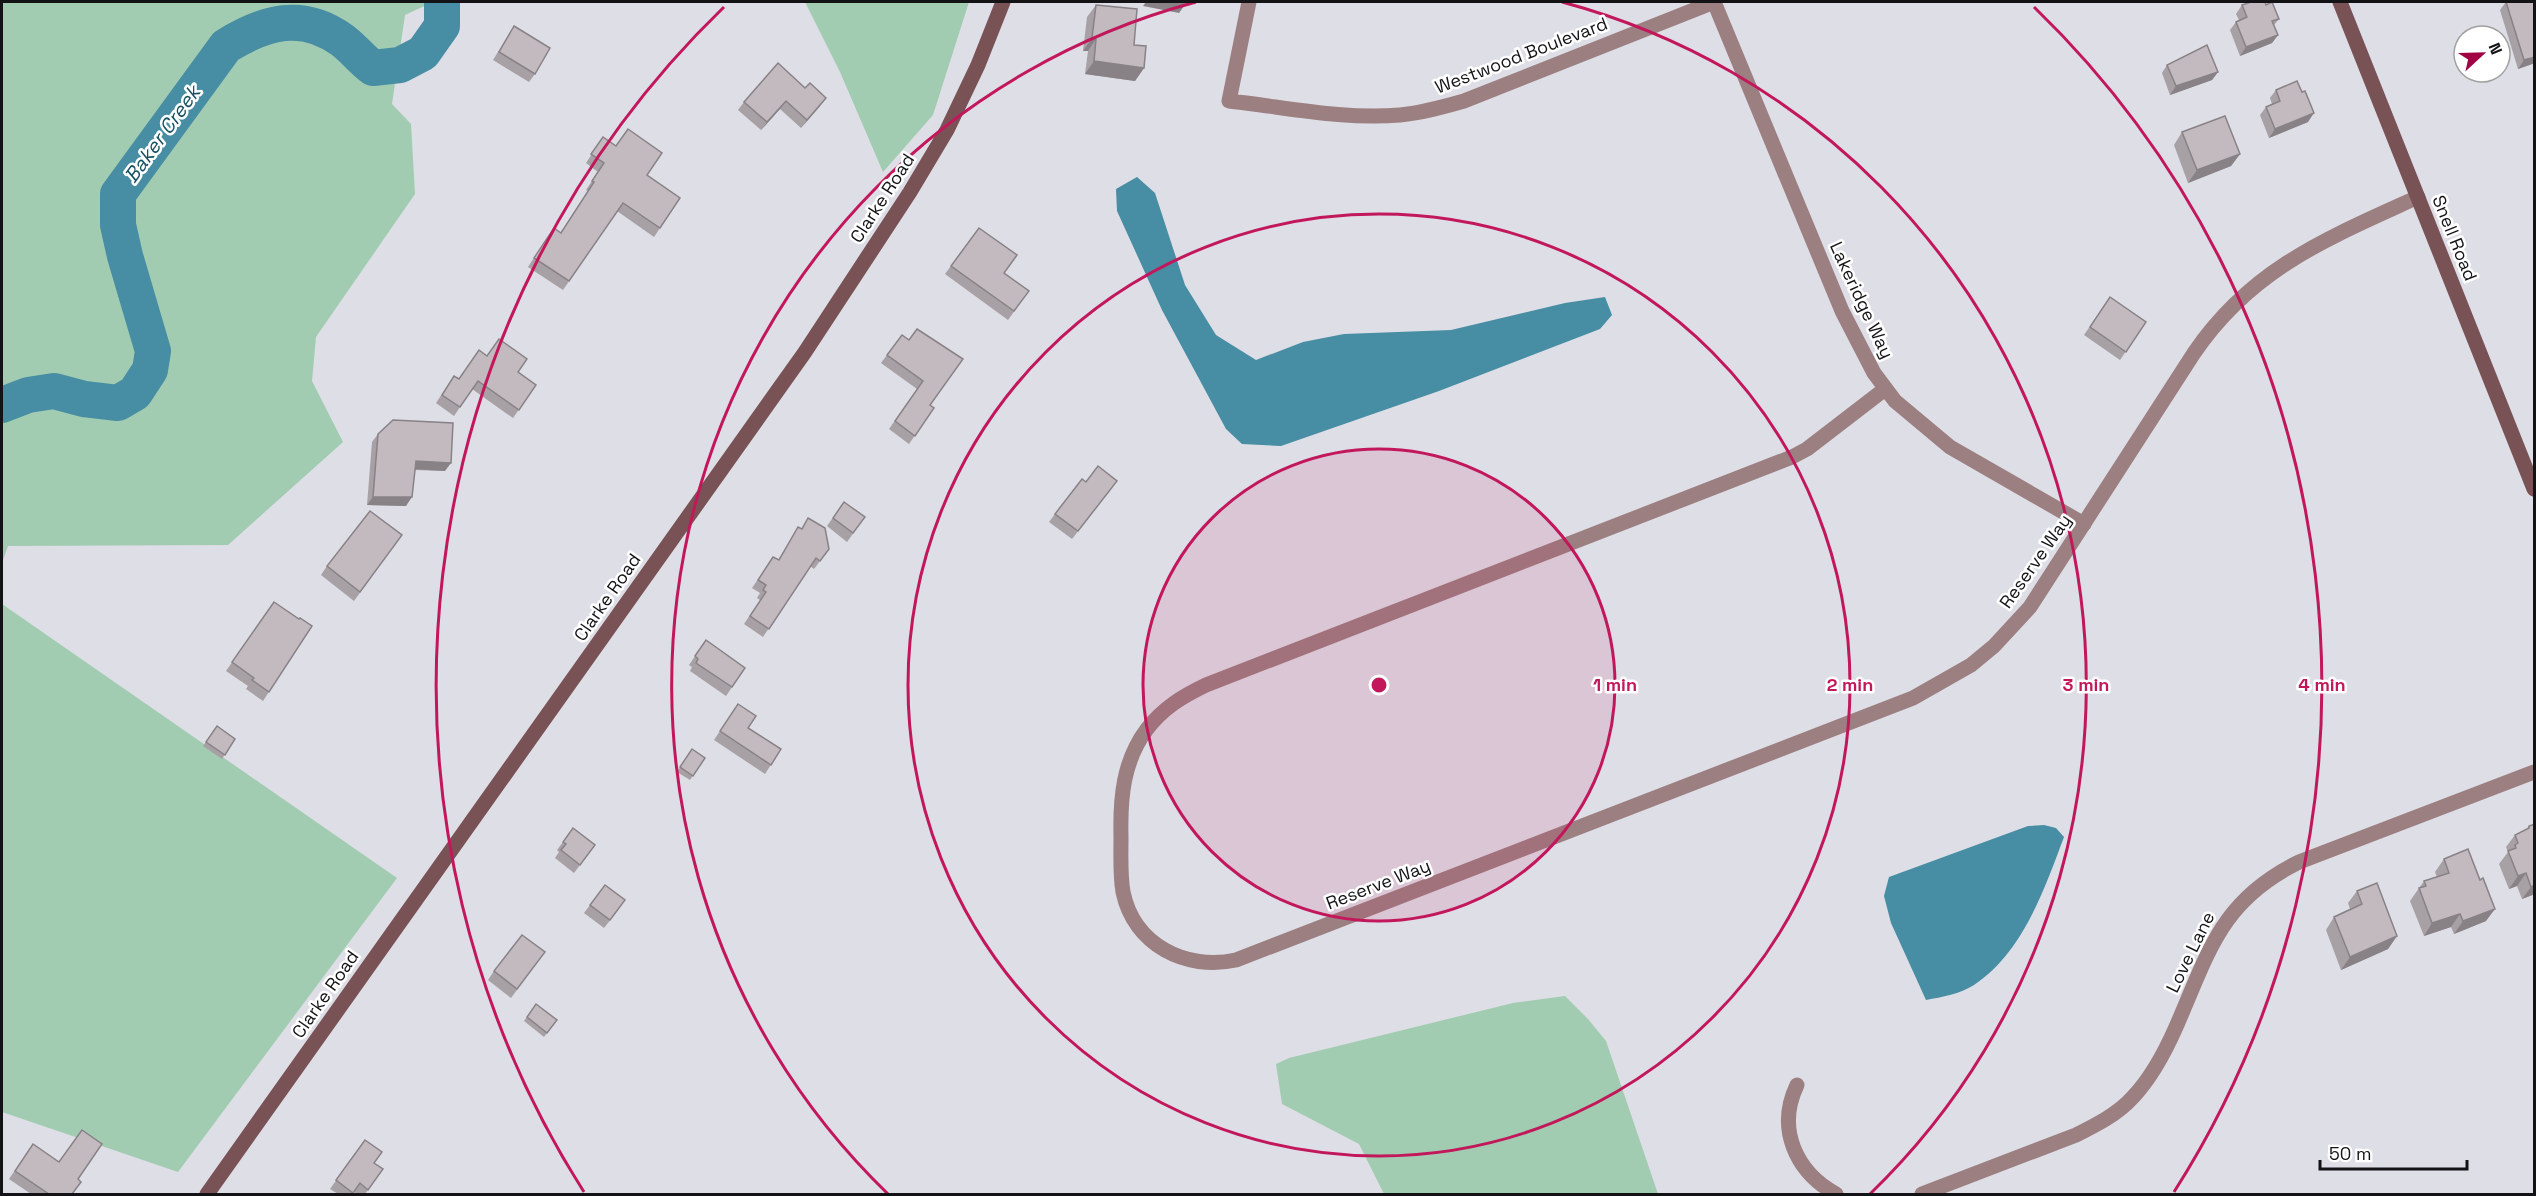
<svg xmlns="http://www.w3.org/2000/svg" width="2536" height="1196" font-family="'Space Grotesk',sans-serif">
	<rect width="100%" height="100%" fill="#dedee6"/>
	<g fill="#a2ccb1">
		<path d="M 2,2 L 433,2 L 405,15 L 392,104 L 411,124 L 415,194 L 316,337 L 312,381 L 343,442 L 228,545 L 8,546 L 2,563 Z"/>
		<path d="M 805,2 L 969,2 L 933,115 L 883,172 L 840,72 Z"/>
		<path d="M 2,604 L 397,878 L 178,1172 L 2,1112 Z"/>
		<path d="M 1565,996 L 1588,1019 L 1606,1041 L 1658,1194 L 1384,1194 L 1359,1144 L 1282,1104 L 1276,1064 L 1289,1058 L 1513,1003 Z"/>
	</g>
	<g fill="#478da3">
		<path d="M 1137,177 L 1155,193 L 1185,285 L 1216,335 L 1256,360 L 1303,342 L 1344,334 L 1451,330 L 1565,303 L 1605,297 L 1612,315 L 1600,329 L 1439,391 L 1281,446 L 1242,444 L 1226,429 L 1162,310 L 1117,211 L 1116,189 Z"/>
		<path d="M 2044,825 L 2056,828 L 2064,837 C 2044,890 2023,952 1974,985 C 1960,994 1942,997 1926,1000 L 1891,923 L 1884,896 L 1889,877 L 2028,826 Z"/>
	</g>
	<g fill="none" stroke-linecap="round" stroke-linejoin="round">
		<path stroke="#478da3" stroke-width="36" d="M 2,405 L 28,395 L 54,391 L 84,399 L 118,403 L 135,393 L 150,370 L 153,351 L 125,256 L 118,225 L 118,194 L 226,46 C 265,22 302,11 342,40 C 353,48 362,60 373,68 L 400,65 L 423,53 L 442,26 L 442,2"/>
		<g stroke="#9c7f81" stroke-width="15">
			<path d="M 1249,2 L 1229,101 C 1285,107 1344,120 1400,115 C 1422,113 1443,107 1464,101 L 1714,2"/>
			<path d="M 1714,2 L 1842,311 L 1874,373 L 1895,401 L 1950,447 L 2084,524"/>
			<path d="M 1885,389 L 1807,449 L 1792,457 L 1206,685 C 1183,696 1163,708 1147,729 C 1123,761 1120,798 1121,837 C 1121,856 1120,875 1123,892 C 1134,945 1186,971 1236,960 L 1913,698 L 1971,665 L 1994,646 L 2030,607 L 2194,353 C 2252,268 2328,238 2418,197"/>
			<path d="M 1797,1085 C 1776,1129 1796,1172 1836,1194"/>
			<path d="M 1922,1194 L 2076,1135 C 2096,1125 2118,1114 2133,1097 C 2152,1077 2165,1052 2176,1027 C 2209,952 2220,901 2299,862 L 2534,772"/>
		</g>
		<g stroke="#795255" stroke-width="15">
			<path d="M 2340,2 L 2534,489"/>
			<path d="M 207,1194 L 805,352 L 910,192 L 947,130 L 978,65 L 1003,2"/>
		</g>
	</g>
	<g fill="#a7a0a4">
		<path d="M 2506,2 L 2535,2 L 2535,63 L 2518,69 L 2500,10 Z"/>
		<path d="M 1096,5 L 1134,45 L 1144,68 L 1135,81 L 1085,74 L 1088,51 L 1083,51 L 1087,17 Z"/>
		<path d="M 2242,5 L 2279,19 L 2274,25 L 2278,35 L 2272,43 L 2240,56 L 2230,30 L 2236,22 L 2239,20 L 2236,14 Z"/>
		<path d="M 514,26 L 535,74 L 529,82 L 493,60 Z"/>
		<path d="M 778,63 L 820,106 L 801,128 L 780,109 L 761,130 L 738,110 L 744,102 Z"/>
		<path d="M 2167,65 L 2218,72 L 2212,80 L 2170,95 L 2162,73 Z"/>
		<path d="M 2276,90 L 2308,122 L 2269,138 L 2260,115 L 2266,107 L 2272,104 L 2270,98 Z"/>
		<path d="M 2182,132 L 2240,154 L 2231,166 L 2188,183 L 2174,145 Z"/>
		<path d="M 603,137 L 647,175 L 680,198 L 654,237 L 617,211 L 563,290 L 528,267 L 548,236 L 561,232 L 588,191 L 586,190 L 598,172 L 586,163 Z"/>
		<path d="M 979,228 L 1004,273 L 1029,291 L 1008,320 L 945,274 Z"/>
		<path d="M 2110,297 L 2146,322 L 2120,360 L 2084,335 Z"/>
		<path d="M 902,335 L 909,340 L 930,405 L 934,408 L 909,444 L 889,429 L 917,389 L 881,363 Z"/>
		<path d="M 518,372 L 536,385 L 513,418 L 472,389 L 454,416 L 436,403 L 454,376 L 459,379 Z"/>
		<path d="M 378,434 L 445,471 L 415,470 L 406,506 L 367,505 L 372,442 Z"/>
		<path d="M 1086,482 L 1111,489 L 1072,539 L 1049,522 L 1055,514 Z"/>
		<path d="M 844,502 L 865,517 L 847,542 L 827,526 Z"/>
		<path d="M 808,518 L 829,549 L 814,569 L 810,566 L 763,637 L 744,624 L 760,600 L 757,598 L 760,593 L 752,588 L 773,557 L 778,560 L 798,527 L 801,529 Z"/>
		<path d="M 402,535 L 354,601 L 321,575 L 327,566 Z"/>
		<path d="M 274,602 L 299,619 L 312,626 L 263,701 L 246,689 L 248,686 L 226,671 Z"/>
		<path d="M 706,640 L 745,668 L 726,696 L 690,671 L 692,667 L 689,665 Z"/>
		<path d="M 738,704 L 748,728 L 781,749 L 765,774 L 714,740 Z"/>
		<path d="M 217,726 L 235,739 L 222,759 L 203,746 Z"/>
		<path d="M 692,749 L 705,758 L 690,780 L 677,772 Z"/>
		<path d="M 2535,824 L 2535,894 L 2522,899 L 2517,886 L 2509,889 L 2499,864 L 2508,852 L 2506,847 L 2515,835 L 2526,830 L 2529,826 Z"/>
		<path d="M 563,842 L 595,845 L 574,873 L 555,858 L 559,852 L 557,850 Z"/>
		<path d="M 2444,859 L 2486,921 L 2454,934 L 2451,927 L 2424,936 L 2410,901 L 2424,881 L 2437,877 L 2435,872 Z"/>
		<path d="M 2357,891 L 2397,936 L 2388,949 L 2341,970 L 2326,930 L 2334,917 L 2350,909 L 2348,903 Z"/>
		<path d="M 590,905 L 619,909 L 604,928 L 584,913 Z"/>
		<path d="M 545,952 L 511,998 L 488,980 L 494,971 Z"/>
		<path d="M 536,1004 L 557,1020 L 544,1037 L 524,1021 Z"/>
		<path d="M 365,1140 L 374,1163 L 383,1169 L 365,1194 L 357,1194 L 354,1192 L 352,1194 L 338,1194 L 330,1189 Z"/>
		<path d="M 33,1144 L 78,1179 L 72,1194 L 31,1194 L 9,1179 Z"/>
	</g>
	<g fill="#888286">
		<path d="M 1146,2 L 1187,2 L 1179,13 L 1143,6 Z"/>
		<path d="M 2278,35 L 2272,43 L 2240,56 L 2246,47 Z"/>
		<path d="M 1092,38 L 1096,39 L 1088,51 L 1083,51 Z"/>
		<path d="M 2535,57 L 2535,63 L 2518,69 L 2524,60 Z"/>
		<path d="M 1094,61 L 1144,68 L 1135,81 L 1085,74 Z"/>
		<path d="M 2218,72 L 2212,80 L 2170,95 L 2176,86 Z"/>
		<path d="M 826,98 L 820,106 L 801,128 L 807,120 Z"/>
		<path d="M 786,101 L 780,109 L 761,130 L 767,122 Z"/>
		<path d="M 2314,113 L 2308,122 L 2269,138 L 2275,129 Z"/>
		<path d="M 2240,154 L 2231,166 L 2188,183 L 2197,170 Z"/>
		<path d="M 416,461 L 451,463 L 445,471 L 410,469 Z"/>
		<path d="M 373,497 L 412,497 L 406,506 L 367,505 Z"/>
		<path d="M 2526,873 L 2517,886 L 2509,889 L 2518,876 Z"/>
		<path d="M 2535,885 L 2535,894 L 2522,899 L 2531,887 Z"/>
		<path d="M 2495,909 L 2486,921 L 2454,934 L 2463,921 Z"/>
		<path d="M 2460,914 L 2451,927 L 2424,936 L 2432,923 Z"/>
		<path d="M 2397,936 L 2388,949 L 2341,970 L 2350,957 Z"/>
	</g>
	<g fill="#c2babf" stroke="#888286" stroke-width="1.5">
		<path d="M 2251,2 L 2265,2 L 2266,5 L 2272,2 L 2279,19 L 2272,21 L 2278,35 L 2246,47 L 2236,22 L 2247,17 L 2242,5 Z"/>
		<path d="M 2506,2 L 2535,2 L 2535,57 L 2524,60 Z"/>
		<path d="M 1096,5 L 1137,9 L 1134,45 L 1146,46 L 1144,68 L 1094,61 L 1096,39 L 1092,38 Z"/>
		<path d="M 514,26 L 550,48 L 535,74 L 499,52 Z"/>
		<path d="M 2207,45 L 2218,72 L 2176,86 L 2167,65 Z"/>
		<path d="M 778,63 L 805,88 L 810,83 L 826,98 L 807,120 L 786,101 L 767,122 L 744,102 Z"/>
		<path d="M 2297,81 L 2302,92 L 2305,91 L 2314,113 L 2275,129 L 2266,107 L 2280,101 L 2276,90 Z"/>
		<path d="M 2225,116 L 2240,154 L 2197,170 L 2182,132 Z"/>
		<path d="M 628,129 L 662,153 L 647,175 L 680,198 L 660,228 L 623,203 L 569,281 L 534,258 L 554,228 L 561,233 L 594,182 L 592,181 L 604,163 L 591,154 L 603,137 L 616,146 Z"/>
		<path d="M 979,228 L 1017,255 L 1004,273 L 1029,291 L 1014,311 L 951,266 Z"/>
		<path d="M 2110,297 L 2146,322 L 2126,352 L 2090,327 Z"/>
		<path d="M 917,329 L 963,359 L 930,405 L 934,408 L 915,436 L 895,421 L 923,381 L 887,355 L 902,335 L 909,340 Z"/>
		<path d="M 499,339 L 527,359 L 518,372 L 536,385 L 519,410 L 478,381 L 460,407 L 442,395 L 454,376 L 459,379 L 479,350 L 487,356 Z"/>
		<path d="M 393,420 L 453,423 L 451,463 L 416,461 L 412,497 L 373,497 L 378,434 Z"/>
		<path d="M 1098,466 L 1117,481 L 1078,531 L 1055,514 L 1082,479 L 1086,482 Z"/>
		<path d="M 844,502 L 865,517 L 853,533 L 833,518 Z"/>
		<path d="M 370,511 L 402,535 L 360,592 L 327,566 Z"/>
		<path d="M 808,518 L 825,528 L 829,549 L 820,561 L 816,558 L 769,629 L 750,616 L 766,592 L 763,590 L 766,585 L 758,580 L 773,557 L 779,560 L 798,527 L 802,529 Z"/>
		<path d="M 274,602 L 299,619 L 300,618 L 312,626 L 269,692 L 252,680 L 254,678 L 232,662 Z"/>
		<path d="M 706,640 L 745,668 L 732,687 L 696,663 L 698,659 L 695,656 Z"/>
		<path d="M 738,704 L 756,716 L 748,728 L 781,749 L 771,765 L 720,731 Z"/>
		<path d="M 217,726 L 235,739 L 225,755 L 206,742 Z"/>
		<path d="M 692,749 L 705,758 L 693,776 L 680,767 Z"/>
		<path d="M 2535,824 L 2535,885 L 2531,887 L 2526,873 L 2518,876 L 2508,851 L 2516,848 L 2515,845 L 2518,843 L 2515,835 L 2529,828 L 2529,826 Z"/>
		<path d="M 573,828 L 595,845 L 580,865 L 561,850 L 566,844 L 563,842 Z"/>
		<path d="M 2468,849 L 2480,880 L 2483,878 L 2495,909 L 2463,921 L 2460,914 L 2432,923 L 2419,888 L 2426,886 L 2424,881 L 2449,873 L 2444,859 Z"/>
		<path d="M 2377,883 L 2397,936 L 2350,957 L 2334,917 L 2362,904 L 2357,891 Z"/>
		<path d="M 605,885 L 625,900 L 610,920 L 590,905 Z"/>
		<path d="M 522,935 L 545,952 L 517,989 L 494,971 Z"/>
		<path d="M 536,1004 L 557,1020 L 547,1033 L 527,1017 Z"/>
		<path d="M 82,1130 L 102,1144 L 78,1179 L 81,1182 L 72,1194 L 49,1194 L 15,1171 L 33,1144 L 59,1162 Z"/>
		<path d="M 365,1140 L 382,1152 L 374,1163 L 383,1169 L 368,1190 L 360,1183 L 353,1193 L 336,1180 Z"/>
	</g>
	<circle cx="1379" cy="685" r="236" fill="#c2185b" fill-opacity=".12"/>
	<g fill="none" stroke="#c2185b" stroke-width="3">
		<circle cx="1379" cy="685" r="236"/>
		<circle cx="1379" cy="685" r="471"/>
		<path d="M888 1194A707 707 0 0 1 1196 2M1562 2A707 707 0 0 1 1870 1194"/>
		<path d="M584 1192A943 943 0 0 1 724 7M2034 7A943 943 0 0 1 2174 1192"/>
	</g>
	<g text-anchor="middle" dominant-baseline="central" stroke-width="5" stroke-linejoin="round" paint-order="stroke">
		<g font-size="18" fill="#131316" stroke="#fff">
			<text transform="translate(1521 55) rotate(-21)">Westwood Boulevard</text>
			<text transform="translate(882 198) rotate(-57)">Clarke Road</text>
			<text transform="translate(2455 238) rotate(68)">Snell Road</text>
			<text transform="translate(1862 300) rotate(65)">Lakeridge Way</text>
			<text transform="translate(2035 561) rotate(-55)">Reserve Way</text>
			<text transform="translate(607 597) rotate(-55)">Clarke Road</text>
			<text transform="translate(1378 884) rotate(-21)">Reserve Way</text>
			<text transform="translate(2190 952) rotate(-64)">Love Lane</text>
			<text transform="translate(325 994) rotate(-55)">Clarke Road</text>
		</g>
		<g font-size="20" font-style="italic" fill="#165161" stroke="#fff">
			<text transform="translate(162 134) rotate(-54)">Baker Creek</text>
		</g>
	</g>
	<circle cx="1379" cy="685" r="9" fill="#c2185b" stroke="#fff" stroke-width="3"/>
	<g font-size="18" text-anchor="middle" font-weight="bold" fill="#c2185b" stroke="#fff" stroke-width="5" stroke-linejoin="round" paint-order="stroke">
		<text x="1615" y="691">1 min</text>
		<text x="1850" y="691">2 min</text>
		<text x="2086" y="691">3 min</text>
		<text x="2322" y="691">4 min</text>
	</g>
	<rect width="2536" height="1196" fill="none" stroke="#131316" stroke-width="6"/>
	<g transform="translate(2482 54) rotate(68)"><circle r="28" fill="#ffffff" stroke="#a1a1a2" stroke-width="1.5"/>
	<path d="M0-4.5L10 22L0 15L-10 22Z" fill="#a00243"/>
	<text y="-9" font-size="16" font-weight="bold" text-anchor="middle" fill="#131316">N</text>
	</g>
	<path d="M2320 1160v9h147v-9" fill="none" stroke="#131316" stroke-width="3"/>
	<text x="2329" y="1160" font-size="18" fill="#131316" stroke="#ffffff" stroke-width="4.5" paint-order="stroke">50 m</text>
</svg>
